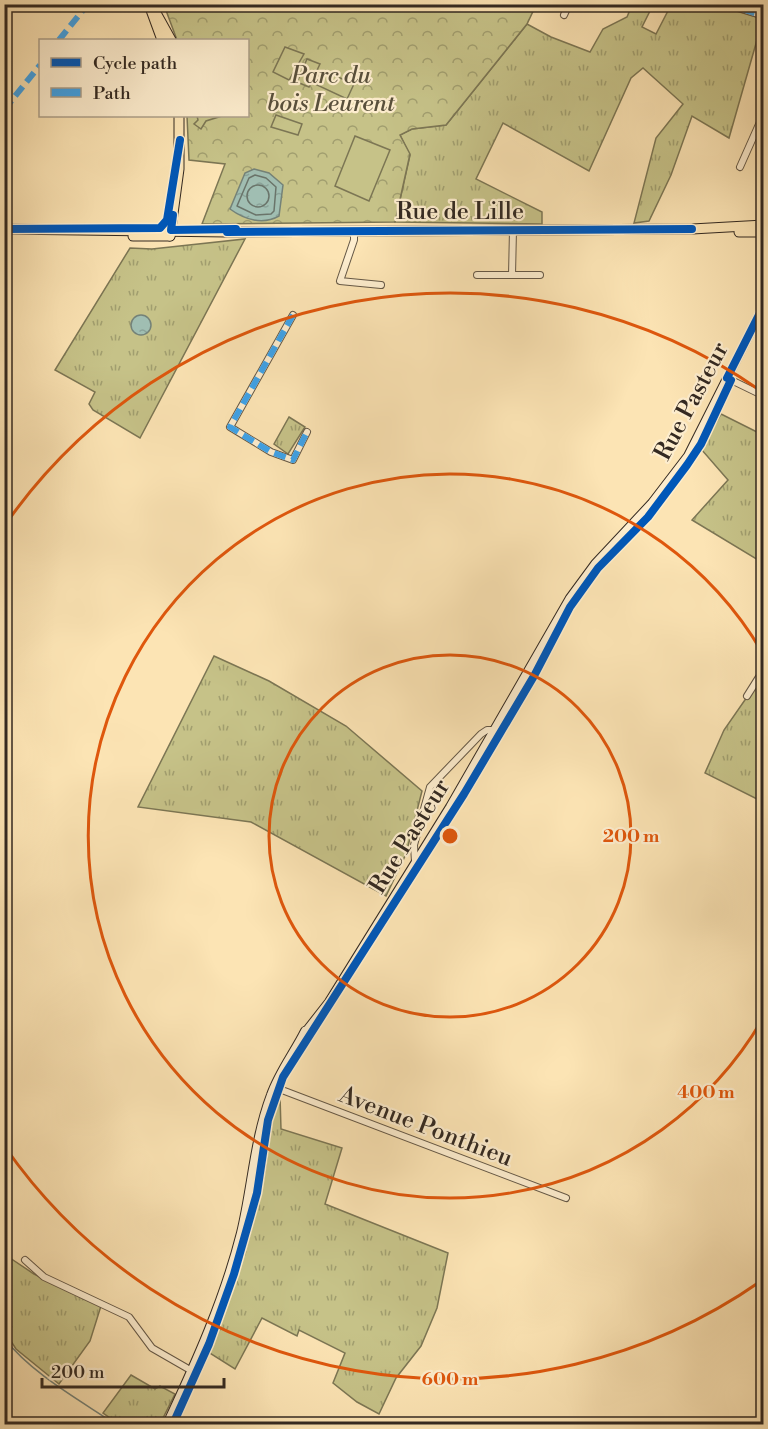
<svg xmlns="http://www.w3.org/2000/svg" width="768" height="1429" font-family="'Libre Bodoni',serif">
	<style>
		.grass { fill: url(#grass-tufts); stroke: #7c7654; stroke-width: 1.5 }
		.park { fill: url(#park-crowns); stroke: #7c7654; stroke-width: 1.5 }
		.pitch { fill: #c6c288; stroke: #7c7654; stroke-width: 1.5 }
		.water { fill: url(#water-ripples); stroke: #748278; stroke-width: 1.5 }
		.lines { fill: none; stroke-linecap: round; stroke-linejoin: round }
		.shore { stroke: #6a746a; stroke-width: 1.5 }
		.stream { stroke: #748278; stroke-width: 1.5 }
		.street-casing { stroke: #655846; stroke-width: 8 }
		.secondary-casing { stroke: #332921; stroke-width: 10 }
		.primary-casing { stroke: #332921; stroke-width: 11 }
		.street { stroke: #fdedce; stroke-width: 6 }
		.secondary { stroke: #fdedce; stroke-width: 8 }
		.primary { stroke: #fce4b4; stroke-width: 9 }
		.quiet { stroke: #3ea3ea; stroke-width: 6; stroke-dasharray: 12 6; stroke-linecap: butt }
		.cycleway-casing { stroke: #fdedce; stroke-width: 11 }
		.cycleway { stroke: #0057b8; stroke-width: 8 }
		.ring { fill: none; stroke: #df570d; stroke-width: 3 }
		.labels { text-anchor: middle; stroke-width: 4.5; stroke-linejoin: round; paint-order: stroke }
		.park-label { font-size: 24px; font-style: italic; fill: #584f3b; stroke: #fdedce }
		.street-label { font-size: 24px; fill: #332921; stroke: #fdedce }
		.centre { fill: #df570d; stroke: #fdedce; stroke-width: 3 }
		.ring-label { font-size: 18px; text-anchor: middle; font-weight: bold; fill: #df570d; stroke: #fdedce; stroke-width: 4.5; stroke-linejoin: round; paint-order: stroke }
	</style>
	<defs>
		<pattern id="grass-tufts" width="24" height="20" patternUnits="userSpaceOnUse" patternTransform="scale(1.5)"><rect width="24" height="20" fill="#c6c288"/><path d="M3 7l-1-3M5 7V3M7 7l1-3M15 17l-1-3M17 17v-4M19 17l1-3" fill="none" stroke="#a19e6f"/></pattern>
		<pattern id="park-crowns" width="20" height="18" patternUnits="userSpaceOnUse" patternTransform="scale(1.5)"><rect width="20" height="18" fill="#c6c288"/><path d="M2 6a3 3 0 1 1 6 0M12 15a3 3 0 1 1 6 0" fill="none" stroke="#a19e6f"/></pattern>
		<pattern id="water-ripples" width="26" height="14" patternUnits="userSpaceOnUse" patternTransform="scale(1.5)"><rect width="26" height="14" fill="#a0beb2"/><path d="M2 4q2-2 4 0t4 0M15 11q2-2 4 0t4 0" fill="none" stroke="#8aa399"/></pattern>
	</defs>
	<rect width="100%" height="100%" fill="#fce4b4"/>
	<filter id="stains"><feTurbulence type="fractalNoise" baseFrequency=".00333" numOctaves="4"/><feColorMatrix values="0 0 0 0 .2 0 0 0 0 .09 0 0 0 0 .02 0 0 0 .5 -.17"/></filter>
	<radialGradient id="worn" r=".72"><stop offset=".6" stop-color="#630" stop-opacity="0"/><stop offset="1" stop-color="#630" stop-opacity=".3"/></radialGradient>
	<!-- grass -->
	<g class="grass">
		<path d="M632 5H653L642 27 656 34 671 5H716L763 19 729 138 692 116 671 175 649 221 634 223 656 138 683 104 643 68 631 78 589 171 503 123 476 179 542 212V224L395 222 410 155 400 135 412 129 446 125 527 24 551 37 590 52 603 29 627 17Z"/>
		<path d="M245 239 140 438 93 410 89 404 95 392 55 370 130 248 152 249Z"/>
		<path d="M721 414 763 435V563L692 520 728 480 701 449Z"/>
		<path d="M289 417 305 427 288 454 274 444Z"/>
		<path d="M214 656 269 681 346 726 422 791 406 854 386 896 251 822 138 807Z"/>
		<path d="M763 674V802L705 773 724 730Z"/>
		<path d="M276 1094 280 1096 281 1129 342 1148 325 1204 448 1253 437 1308 421 1346 396 1378 379 1414 357 1402 333 1383 345 1353 299 1330 297 1336 262 1318 235 1369 208 1352C230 1295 253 1236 264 1176 269 1149 271 1121 276 1094Z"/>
		<path d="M4 1254 34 1274 101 1306 90 1341 59 1384 16 1349 5 1332Z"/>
		<path d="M131 1375 155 1389 160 1386 175 1394 160 1424H119L103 1413Z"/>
	</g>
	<!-- park -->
	<path class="park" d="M164 5H536L527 24 446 125 412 129 400 135 410 154 395 222 202 224 225 164 189 160 187 116H248V40H177Z"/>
	<!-- pitch -->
	<g class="pitch">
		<path d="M285 47 304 54 289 80 273 72Z"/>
		<path d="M307 59 320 64 309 87 297 82Z"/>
		<path d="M324 71 354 84 347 99 317 85Z"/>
		<path d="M276 115 302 124 298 135 271 127Z"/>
		<path d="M197 116H222L206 121 201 129 194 124 198 120Z"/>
		<path d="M355 136 390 150 369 201 335 186Z"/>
	</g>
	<!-- water -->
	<g class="water">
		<path d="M254 169 269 173 283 185 279 216C263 225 245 220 230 209L245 173Z"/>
		<circle cx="141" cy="325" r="10"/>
	</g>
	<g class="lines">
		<!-- shore -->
		<g class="shore">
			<path d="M255 175 266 178 276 187 274 211 271 214 256 215 237 206 249 178Z"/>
			<circle cx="258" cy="196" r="11"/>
		</g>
		<!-- stream -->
		<path class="stream" d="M4 1338C32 1374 78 1399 115 1424"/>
		<defs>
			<g id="street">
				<path d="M726 4 764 16"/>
				<path d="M564 15 569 4"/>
				<path d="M740 167 764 113"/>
				<path d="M354 231V240L340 281 381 285"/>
				<path d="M477 275H540"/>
				<path d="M512 275 513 230"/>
				<path d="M293 315 230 427 271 452 293 460 307 432"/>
				<path d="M727 378 764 396"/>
				<path d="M747 696 764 669"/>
				<path d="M415 862 414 845 430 787 481 734 487 730H495"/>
				<path d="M274 1087 566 1198"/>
				<path d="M25 1260 44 1277 129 1317 152 1348 192 1371"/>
			</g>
			<g id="secondary">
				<path d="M304 1034 329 1002 450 807 570 598 595 564 652 503 688 456 764 305"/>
				<path d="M167 1424C196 1362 224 1300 241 1233 252 1188 254 1140 271 1095 279 1072 294 1053 305 1031"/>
			</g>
			<g id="primary">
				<path d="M151 4 171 40"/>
				<path d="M151 10 162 40"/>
				<path d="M4 229 227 232 692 229 764 225"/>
				<path d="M739 232H764"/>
				<path d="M133 236H170"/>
				<path d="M170 236 179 169V116"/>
			</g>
		</defs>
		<!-- street casing -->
		<use href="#street" class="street-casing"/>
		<!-- secondary casing -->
		<use href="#secondary" class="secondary-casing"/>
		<!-- primary casing -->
		<use href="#primary" class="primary-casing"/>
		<!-- street -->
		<use href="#street" class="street"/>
		<!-- secondary -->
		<use href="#secondary" class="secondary"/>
		<!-- primary -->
		<use href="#primary" class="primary"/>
		<!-- quiet -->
		<g class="quiet">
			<path d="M726 4 764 16"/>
			<path d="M59 40 88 4"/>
			<path d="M4 110 40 65"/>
			<path d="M293 315 230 427 271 452 293 460 307 432"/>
		</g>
		<defs>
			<g id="cycleway">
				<path d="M173 215 171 230 236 229"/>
				<path d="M4 229 160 228 167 220 180 140"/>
				<path d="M227 232 692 229"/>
				<path d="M173 1424 209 1344 234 1274 257 1193 268 1120 283 1077 464 794 534 676 570 607 598 568 648 517 687 465 701 444 731 380 727 378 764 305"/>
			</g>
		</defs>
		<!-- cycleway casing -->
		<use href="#cycleway" class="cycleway-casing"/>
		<!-- cycleway -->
		<use href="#cycleway" class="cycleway"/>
	</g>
	<!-- distance rings -->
	<g class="ring">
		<circle cx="450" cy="836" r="181"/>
		<path d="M762 1020A362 362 0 1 1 762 652"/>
		<path d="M761 1281A543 543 0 0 1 5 1147M5 525A543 543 0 0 1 761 391"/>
	</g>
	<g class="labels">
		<!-- park labels -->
		<g class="park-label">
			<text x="331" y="83">Parc du<tspan x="331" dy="28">bois Leurent</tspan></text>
		</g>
		<!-- street labels -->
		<g class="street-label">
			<text x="460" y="219">Rue de Lille</text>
			<text transform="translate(691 401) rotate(-62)" y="8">Rue Pasteur</text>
			<text transform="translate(409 836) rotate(-58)" y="8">Rue Pasteur</text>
			<text transform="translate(426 1126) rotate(21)" y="8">Avenue Ponthieu</text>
		</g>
	</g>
	<circle cx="450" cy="836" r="9" class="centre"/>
	<g class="ring-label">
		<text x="631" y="842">200 m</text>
		<text x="706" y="1098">400 m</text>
		<text x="450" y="1385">600 m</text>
	</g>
	<!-- margin -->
	<rect width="768" height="1429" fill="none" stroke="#fce4b4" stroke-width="24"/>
	<rect x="6" y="6" width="756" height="1417" fill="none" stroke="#332921" stroke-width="3"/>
	<rect x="12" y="12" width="744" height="1405" fill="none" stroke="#332921" stroke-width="1.5"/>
	<!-- legend -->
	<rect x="39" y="39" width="210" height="78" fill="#fdedce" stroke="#ac9f89" stroke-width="1.5"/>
	<rect x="51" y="58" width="30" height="9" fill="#0057b8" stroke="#ac9f89" stroke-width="1.5"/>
	<text x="93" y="69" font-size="18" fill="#332921">Cycle path</text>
	<rect x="51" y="88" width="30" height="9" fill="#3ea3ea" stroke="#ac9f89" stroke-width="1.5"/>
	<text x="93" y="99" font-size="18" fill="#332921">Path</text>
	<!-- scale -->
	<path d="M42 1378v9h182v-9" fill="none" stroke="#332921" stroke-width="3"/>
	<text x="51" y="1378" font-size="18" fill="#332921" stroke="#fdedce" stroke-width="4.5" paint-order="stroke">200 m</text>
	<rect width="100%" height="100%" filter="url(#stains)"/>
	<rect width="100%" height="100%" fill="url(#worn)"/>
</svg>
